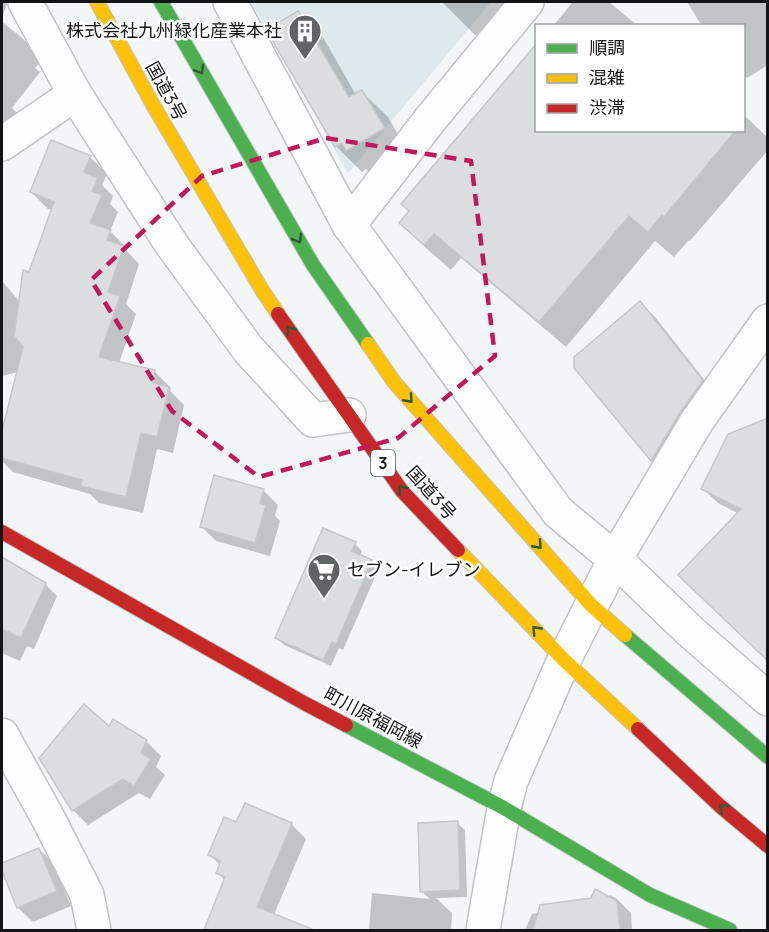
<svg xmlns="http://www.w3.org/2000/svg" width="769" height="932" font-family="Manrope,'Noto Sans JP',sans-serif">
	<style>
		.built { fill: #dee9ed }
		.shadow { fill: #0003 }
		.building { fill: #dbdedf; stroke: #c5c8c9; stroke-width: 1.5 }
		.lines { fill: none; stroke-linecap: round; stroke-linejoin: round }
		.street-casing { stroke: #c1c4c6; stroke-width: 36 }
		.fast-casing { stroke: #c1c4c6; stroke-width: 16 }
		.slow-casing { stroke: #c1c4c6; stroke-width: 16 }
		.jam-casing { stroke: #c1c4c6; stroke-width: 16 }
		.street { stroke: #fdfefe; stroke-width: 33 }
		.fast { stroke: #4caf50; stroke-width: 14 }
		.slow { stroke: #ffc107; stroke-width: 14 }
		.jam { stroke: #c62828; stroke-width: 14 }
		.oneway { stroke: #2c5a30 }
		.marked { fill: none; stroke: #c2185b; stroke-width: 4.5; stroke-dasharray: 12 8; stroke-linejoin: round }
		.labels { text-anchor: middle; stroke-width: 5; stroke-linejoin: round; paint-order: stroke }
		.shield { fill: #fff; stroke: #595b5c; stroke-width: 1.5 }
		.shield-label { font-size: 16px; font-weight: bold; fill: #121516 }
		.poi-label { font-size: 18px; fill: #121516; stroke: #fff; text-anchor: end }
		.street-label { font-size: 18px; fill: #121516; stroke: #fff }
	</style>
	<rect width="100%" height="100%" fill="#f2f6f7"/>
	<!-- built -->
	<path class="built" d="M251 2H491L348 173Z"/>
	<!-- shadow -->
	<g class="shadow">
		<path d="M2 2H8L2 17Z"/>
		<path d="M442 2H524L495 55Z"/>
		<path d="M573 2H609L638 26H553Z"/>
		<path d="M687 2H768V65L747 78 744 75V26H702Z"/>
		<path d="M298 13 324 39 356 95 362 92 388 117 410 155 373 176 366 169 362 172 336 146Z"/>
		<path d="M2 22 20 36 43 59 35 68 40 72 12 108 29 126 2 145Z"/>
		<path d="M744 115 768 138V150L690 241 689 240 674 257 655 241 566 347 461 258 451 270 427 249 401 223 536 130H744Z"/>
		<path d="M90 157 107 174 102 185 113 196 110 204 118 212 110 231 127 248 126 250 139 264 126 304 136 314 119 363 154 371 171 388 170 391 184 405 173 453 157 449 143 513 99 503 90 494 13 472 2 461V435L18 372 2 376V281L20 302 52 210 48 209 31 192Z"/>
		<path d="M640 303 655 317 717 396 666 474 652 460 575 367Z"/>
		<path d="M768 431V660L739 514 718 503 703 489Z"/>
		<path d="M263 490 278 505 275 516 280 521 270 556 216 541 201 526Z"/>
		<path d="M355 544 362 551 360 556 372 561 379 568 343 650 339 648 331 666 284 645 277 638Z"/>
		<path d="M8 562 45 584 57 596 34 649 27 646 20 661 2 653V574Z"/>
		<path d="M109 728 146 741 161 756 156 767 165 775 150 799 139 793 88 825 73 810Z"/>
		<path d="M457 823 465 830 467 897 436 898 452 913 451 930H369L372 893 430 899 421 891Z"/>
		<path d="M291 824 306 839 273 917 284 928V930H205L225 880 218 873 221 866 210 855Z"/>
		<path d="M39 849 54 864 71 906 33 922 18 908 2 865Z"/>
		<path d="M610 895 616 898 631 913 632 930H525L532 914 608 898Z"/>
	</g>
	<!-- building -->
	<g class="building">
		<path d="M298 11 349 97 362 90 385 128 346 151 342 143 335 147 266 30Z"/>
		<path d="M537 43V130H736L664 217 662 215 648 232 629 216 539 322 434 234 424 245 399 223 409 211 401 204Z"/>
		<path d="M51 140 91 156 84 172 98 178 92 191 102 195 90 223 111 230 107 240 124 246 108 292 120 296 99 357 155 370 153 383 169 387 157 437 141 433 126 497 80 486 82 480 2 458V431L23 347 14 336 23 270 29 272 54 202 30 192Z"/>
		<path d="M640 301 703 380 681 411 651 461 574 368V357Z"/>
		<path d="M768 418V661L678 575 741 509 701 489 728 434Z"/>
		<path d="M214 475 264 489 260 503 266 505 255 543 200 527Z"/>
		<path d="M323 528 356 542 352 551 372 560 336 644 332 642 323 660 275 638Z"/>
		<path d="M2 557 46 583 21 638 2 629Z"/>
		<path d="M84 704 109 726 113 719 147 740 141 753 151 759 134 786 123 779 72 811 39 758Z"/>
		<path d="M245 803 292 823 257 907 312 929V930H204L225 877 216 873 221 861 208 855 224 817 236 822Z"/>
		<path d="M458 821 460 890 420 892 418 823Z"/>
		<path d="M39 848 57 891 17 908 2 871V863Z"/>
		<path d="M595 889 617 901 620 930H533L540 905 591 898Z"/>
	</g>
	<g class="lines">
		<defs>
			<g id="street">
				<path d="M25 2 75 94 172 245 248 349 313 420 349 415"/>
				<path d="M230 2 349 225 558 512 615 559 691 632 768 699"/>
				<path d="M2 144 75 94"/>
				<path d="M349 225 429 121 527 2"/>
				<path d="M2 735 49 820 87 895 94 930"/>
				<path d="M483 930 504 808 511 781 564 660 615 559 697 421 768 321"/>
			</g>
			<g id="fast">
				<path d="M161 2 313 265 368 344"/>
				<path d="M625 635 768 757"/>
				<path d="M346 725 504 808 650 895 730 930"/>
			</g>
			<g id="slow">
				<path d="M97 2 153 105 262 290 278 314"/>
				<path d="M368 344 394 382 591 605 625 635"/>
				<path d="M458 550 564 660 638 729"/>
			</g>
			<g id="jam">
				<path d="M278 314 402 491 458 550"/>
				<path d="M2 532 304 703 346 725"/>
				<path d="M638 729 720 806 768 846"/>
			</g>
		</defs>
		<!-- street casing -->
		<use href="#street" class="street-casing"/>
		<!-- fast casing -->
		<use href="#fast" class="fast-casing"/>
		<!-- slow casing -->
		<use href="#slow" class="slow-casing"/>
		<!-- jam casing -->
		<use href="#jam" class="jam-casing"/>
		<!-- street -->
		<use href="#street" class="street"/>
		<!-- fast -->
		<use href="#fast" class="fast"/>
		<!-- slow -->
		<use href="#slow" class="slow"/>
		<!-- jam -->
		<use href="#jam" class="jam"/>
	</g>
	<!-- one-way arrows -->
	<defs><path id="oneway-chevron" d="M-2-3.5L2.5 0L-2 3.5" fill="none" stroke-width="1.6" stroke-linecap="round" stroke-linejoin="round" transform="scale(1.5)"/></defs>
	<g class="oneway">
		<use href="#oneway-chevron" transform="translate(200 70) rotate(60)"/>
		<use href="#oneway-chevron" transform="translate(298 239) rotate(60)"/>
		<use href="#oneway-chevron" transform="translate(290 330) rotate(-124)"/>
		<use href="#oneway-chevron" transform="translate(409 399) rotate(48)"/>
		<use href="#oneway-chevron" transform="translate(402 489) rotate(-129)"/>
		<use href="#oneway-chevron" transform="translate(538 545) rotate(48)"/>
		<use href="#oneway-chevron" transform="translate(536 630) rotate(-134)"/>
		<use href="#oneway-chevron" transform="translate(723 808) rotate(-139)"/>
	</g>
	<!-- marked area -->
	<path class="marked" d="M326 138 471 161 495 356 398 438 259 477 172 411 91 280 202 176Z"/>
	<!-- icons -->
	<defs>
		<symbol id="building-pin" viewBox="-11 -11 22 30"><path d="M0 17L-7.5 6A9.5 9.5 0 1 1 7.5 6Z" fill="#606465" stroke="#fff"/><path d="M-4-6H4V6H1V3H-1V6H-4ZM-2.5-4.3h1.7v1.8h-1.7ZM.8-4.3h1.7v1.8H.8ZM-2.5-1h1.7V.8h-1.7ZM.8-1h1.7V.8H.8Z" fill="#fff"/></symbol>
		<symbol id="supermarket-pin" viewBox="-11 -11 22 30"><path d="M0 17L-7.5 6A9.5 9.5 0 1 1 7.5 6Z" fill="#606465" stroke="#fff"/><path d="M-6-5.5h2.5l.6 2H6L4.5 2H-2.5L-4.4-4H-6ZM-1.5 3.2a1.3 1.3 0 1 0 .1 0ZM3 3.2a1.3 1.3 0 1 0 .1 0Z" fill="#fff"/></symbol>
	</defs>
	<g fill-rule="evenodd">
		<use href="#building-pin" x="286" y="12" width="38" height="52"/>
		<use href="#supermarket-pin" x="305" y="551" width="38" height="52"/>
	</g>
	<g class="labels">
		<!-- shield labels -->
		<rect class="shield" x="371" y="450" width="24" height="26" rx="4.5"/>
		<g class="shield-label">
			<text x="383" y="469">3</text>
		</g>
		<!-- poi labels -->
		<g class="poi-label">
			<text x="282" y="37">株式会社九州緑化産業本社</text>
			<text x="347" y="576" text-anchor="start">セブン-イレブン</text>
		</g>
		<!-- street labels -->
		<g class="street-label">
			<text transform="translate(166 91) rotate(61)" y="6">国道3号</text>
			<text transform="translate(431 493) rotate(48)" y="6">国道3号</text>
			<text transform="translate(373 718) rotate(28)" y="6">町川原福岡線</text>
		</g>
	</g>
	<!-- border -->
	<rect width="769" height="932" fill="none" stroke="#121516" stroke-width="6"/>
	<!-- legend -->
	<rect x="535" y="24" width="210" height="108" fill="#ffffff" stroke="#a0a1a2" stroke-width="1.5"/>
	<rect x="547" y="44" width="30" height="9" fill="#4caf50" stroke="#a0a1a2" stroke-width="1.5"/>
	<text x="589" y="54" font-size="18" fill="#121516">順調</text>
	<rect x="547" y="74" width="30" height="9" fill="#ffc107" stroke="#a0a1a2" stroke-width="1.5"/>
	<text x="589" y="84" font-size="18" fill="#121516">混雑</text>
	<rect x="547" y="104" width="30" height="9" fill="#c62828" stroke="#a0a1a2" stroke-width="1.5"/>
	<text x="589" y="114" font-size="18" fill="#121516">渋滞</text>
</svg>
